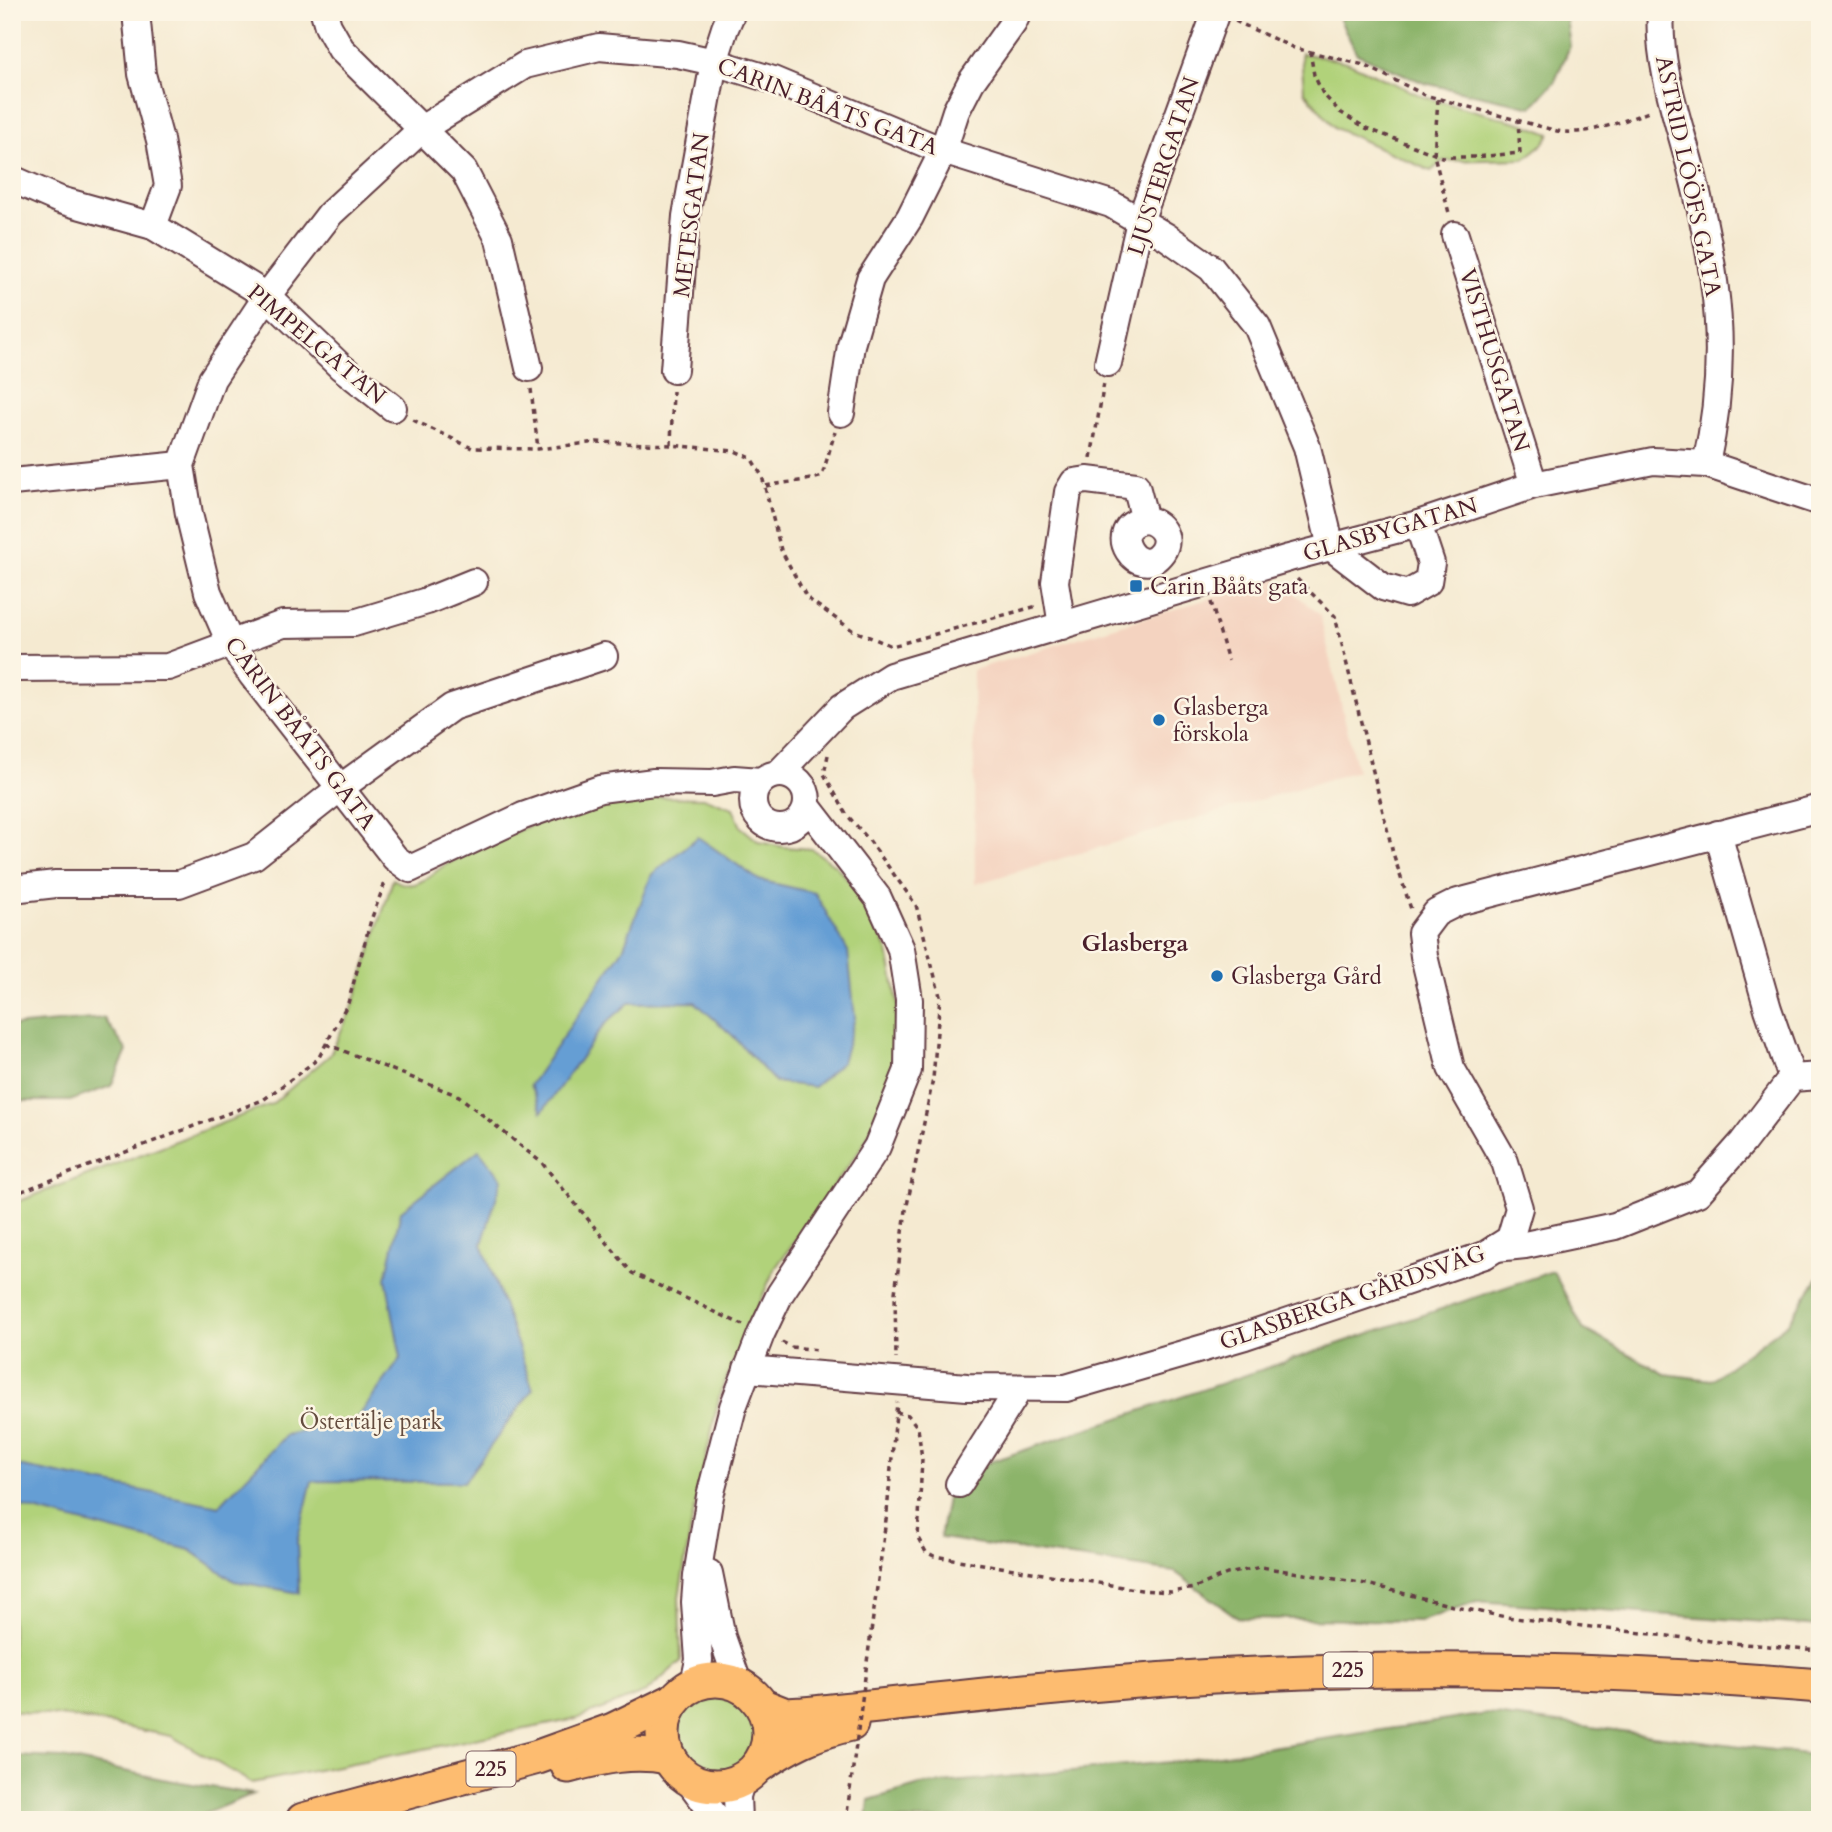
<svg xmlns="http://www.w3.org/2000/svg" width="1832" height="1832" font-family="Cardo,serif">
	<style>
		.built { fill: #f4d3c0 }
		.green { fill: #b1d27a; stroke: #7e7852; stroke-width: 2 }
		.forest { fill: #8cb46a; stroke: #6b6a4a; stroke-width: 2 }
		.water { fill: #659ed4; stroke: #585e80; stroke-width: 2 }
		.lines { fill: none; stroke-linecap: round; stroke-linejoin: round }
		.minor-casing { stroke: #643d44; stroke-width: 30 }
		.major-casing { stroke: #643d44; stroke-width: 37 }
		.path { stroke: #643d44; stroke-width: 3.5; stroke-dasharray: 5 5; stroke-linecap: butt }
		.minor { stroke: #fff; stroke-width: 26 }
		.major { stroke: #fdbc6f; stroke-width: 33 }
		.path-bridge { stroke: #643d44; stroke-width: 3.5; stroke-dasharray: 5 5; stroke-linecap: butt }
		.poi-dot { fill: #1f6fb2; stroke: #fcf5e5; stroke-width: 2.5 }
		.labels { text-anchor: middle; stroke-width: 5; stroke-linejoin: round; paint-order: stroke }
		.shield { fill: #fcf5e5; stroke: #7f5f63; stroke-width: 2 }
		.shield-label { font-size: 21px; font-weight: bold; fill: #4a1f2b }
		.street-label { font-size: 23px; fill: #4a1f2b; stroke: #fcf5e5 }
		.poi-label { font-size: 23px; fill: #4a1f2b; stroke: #fcf5e5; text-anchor: start }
		.park-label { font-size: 23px; fill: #644c3f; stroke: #fcf5e5 }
		.neighbourhood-label { font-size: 24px; font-weight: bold; fill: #4a1f2b; stroke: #fcf5e5 }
	</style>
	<rect width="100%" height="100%" fill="#fcf5e5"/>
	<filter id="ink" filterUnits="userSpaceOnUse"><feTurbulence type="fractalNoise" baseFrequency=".0143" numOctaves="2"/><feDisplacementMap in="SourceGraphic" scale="14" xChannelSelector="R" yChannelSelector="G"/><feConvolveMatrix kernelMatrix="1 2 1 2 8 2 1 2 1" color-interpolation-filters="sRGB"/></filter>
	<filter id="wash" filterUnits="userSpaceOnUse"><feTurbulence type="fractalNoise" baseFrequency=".00686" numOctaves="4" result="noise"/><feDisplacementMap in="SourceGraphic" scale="28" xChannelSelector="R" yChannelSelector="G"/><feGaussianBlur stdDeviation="1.57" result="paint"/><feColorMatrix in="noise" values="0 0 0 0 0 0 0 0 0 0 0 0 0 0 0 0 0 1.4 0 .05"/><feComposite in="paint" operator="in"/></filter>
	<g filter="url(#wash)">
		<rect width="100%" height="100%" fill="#f5ead1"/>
		<!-- built -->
		<path class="built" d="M1277 578 1320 615 1357 771 975 884 973 670Z"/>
		<!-- green -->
		<g class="green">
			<path d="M1301 53 1347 62 1424 97 1524 124 1550 134 1543 144 1524 159 1443 161 1431 171 1335 128 1304 91Z"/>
			<path d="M658 797 705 798 733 808 741 827 759 842 784 847 812 849 836 866 867 902 888 952 898 1004 895 1059 883 1105 865 1142 774 1270 720 1393 692 1521 679 1597 681 1661 646 1692 576 1719 252 1783 171 1736 78 1718 12 1711V1204L272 1104 330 1055 354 1003 393 879C415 893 427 877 445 865 452 861 461 857 469 853 509 832 561 812 605 803 622 800 641 799 658 797Z"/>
			<circle cx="715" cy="1733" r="40"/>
		</g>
		<!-- forest -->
		<g class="forest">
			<path d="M1343 12H1555L1566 18 1570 46 1555 81 1532 107 1424 83 1357 54 1340 20Z"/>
			<path d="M104 1018 127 1051 111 1086 70 1101H12V1026Z"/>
			<path d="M1553 1271 1583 1329 1665 1374 1711 1380 1788 1323 1820 1274V1626L1477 1601 1421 1621 1238 1618 1175 1572 940 1538 951 1475Z"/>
			<path d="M1487 1714 1820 1756V1820H867L869 1800 920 1785 1180 1761Z"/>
			<path d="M12 1756 63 1758 162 1779 253 1794 189 1820H12Z"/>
		</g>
		<!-- water -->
		<g class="water">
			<path d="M698 837 759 880 815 893 848 951 855 1018 842 1062 814 1087 775 1082 733 1036 695 1002 629 1003 604 1025 542 1112 530 1085 623 949 652 874Z"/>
			<path d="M479 1150 502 1179 482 1244 533 1389 464 1482 312 1481 297 1542 299 1593 234 1581 190 1550 18 1506V1466L219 1506 286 1435 356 1420 401 1358 386 1278 401 1211Z"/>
		</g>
	</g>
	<g filter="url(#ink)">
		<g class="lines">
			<defs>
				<g id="minor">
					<path d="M136 12 142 74 160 140 168 186 153 226"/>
					<path d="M324 12 328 26 341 49 464 171 499 239 529 368"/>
					<path d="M1661 12C1657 63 1678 119 1691 169 1718 273 1730 358 1706 464"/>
					<path d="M12 179 60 200 153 226 267 296 341 367 393 408"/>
					<path d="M1455 235 1534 485"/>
					<path d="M1108 363 1140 221 1216 12"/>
					<path d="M674 370 686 216 714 62 725 28 732 12"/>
					<path d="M841 413 851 345 870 279 910 217 943 151 956 111 971 82 1013 23 1018 12"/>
					<path d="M12 482 181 465"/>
					<path d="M1062 626 1055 582 1068 492 1074 482 1087 480 1136 486 1145 520C1101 527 1139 584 1162 552 1172 537 1160 522 1145 520"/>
					<path d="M12 668 168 667 283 624 354 623 427 601 474 582"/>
					<circle cx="780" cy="801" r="27"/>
					<path d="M778 774 842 707 891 676 1289 558 1418 524 1534 485 1653 461 1706 464 1820 502"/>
					<path d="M761 781 734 779 712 783 654 782 600 789 523 816 410 869 395 858 252 675 231 645 208 592 189 514 181 465 212 379 267 296 330 214 423 128 525 65 599 47 678 54 714 62 773 80 943 151 1111 204 1167 237 1211 268 1257 326 1307 447 1331 547 1383 587 1407 594 1428 582 1431 563 1418 524"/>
					<path d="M1718 834 1768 1009 1792 1078"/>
					<path d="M12 889 56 884H179L254 856 340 788 452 707 604 656"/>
					<path d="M1496 1248 1525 1245 1615 1226 1698 1193 1743 1142 1792 1078 1820 1076"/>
					<path d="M747 1369 967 1387 1066 1388 1245 1336 1485 1255 1510 1239 1519 1208 1505 1162 1451 1068 1424 956 1421 933 1436 913 1458 902 1820 808"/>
					<path d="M959 1484 1019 1389"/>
					<path d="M709 1573 722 1637 739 1685"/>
					<path d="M694 1684 699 1660 695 1602 697 1576 710 1496 733 1407 761 1334 780 1294 877 1147 908 1070 909 1000 901 949 878 898 807 806"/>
					<path d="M685 1776 718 1820"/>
					<path d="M738 1820 737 1796 742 1780"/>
				</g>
				<g id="major">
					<circle cx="716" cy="1733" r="53"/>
					<path d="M763 1706 786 1715 803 1714C947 1699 1090 1682 1234 1675 1429 1665 1626 1670 1820 1686"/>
					<path d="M568 1766C602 1757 633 1750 668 1757"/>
					<path d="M758 1766C789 1745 814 1732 851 1724"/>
					<path d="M303 1820 538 1757 613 1730 673 1701"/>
				</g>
			</defs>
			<!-- minor casing -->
			<use href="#minor" class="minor-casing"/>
			<!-- major casing -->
			<use href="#major" class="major-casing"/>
			<!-- path -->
			<g class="path">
				<path d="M1235 21 1294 48 1364 65 1425 95 1557 131C1587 137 1624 120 1652 111"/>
				<path d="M1310 51 1314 75 1323 94 1340 112 1366 128 1442 157H1475L1520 153 1518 120"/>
				<path d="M1438 99 1434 155 1449 213"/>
				<path d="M531 389 538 449"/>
				<path d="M413 420 472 448 538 449 597 442 671 445 735 451 751 458 762 476 781 550 807 598 852 630 892 646 1037 606"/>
				<path d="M671 445 673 391"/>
				<path d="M1091 458 1104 383"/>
				<path d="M766 486C779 483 814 480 822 476L835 432"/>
				<path d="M1297 579 1335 616 1393 853 1411 909"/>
				<path d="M1211 602 1228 661"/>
				<path d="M828 755 824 774 847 815 869 840 916 905 940 996 933 1079 906 1210 895 1293 896 1359"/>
				<path d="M326 1044 459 1096 542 1163 632 1273 743 1325"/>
				<path d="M12 1195 263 1100 318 1059 348 1003 371 920 386 880"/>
				<path d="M782 1342 792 1347 818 1350"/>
				<path d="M896 1412 908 1415 918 1428 922 1459 918 1538 926 1552 934 1556 1141 1590 1171 1592 1194 1588 1227 1574 1261 1567 1367 1584 1461 1608 1506 1617 1719 1642 1820 1650"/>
				<path d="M887 1512 897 1402"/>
			</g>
			<!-- minor -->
			<use href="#minor" class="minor"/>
			<!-- major -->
			<use href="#major" class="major"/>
			<!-- path-bridge -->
			<path class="path-bridge" d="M846 1820 887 1512"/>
		</g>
	</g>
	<!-- markers -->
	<g class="poi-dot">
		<rect x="1129" y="579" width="14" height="14" rx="3.5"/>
		<circle cx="1159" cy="720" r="7"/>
		<circle cx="1217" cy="976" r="7"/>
	</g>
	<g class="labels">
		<!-- shield labels -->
		<g class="shield">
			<rect x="1323.5" y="1652.5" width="49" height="35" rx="5"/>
			<rect x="466.5" y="1751.5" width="49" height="35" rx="5"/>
		</g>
		<g class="shield-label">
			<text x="1348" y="1677">225</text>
			<text x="491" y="1776">225</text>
		</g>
		<!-- street labels -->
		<g class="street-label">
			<text transform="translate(828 106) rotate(21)" y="8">CARIN BÅÅTS GATA</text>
			<text transform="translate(1163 166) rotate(-72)" y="8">LJUSTERGATAN</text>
			<text transform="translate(1689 176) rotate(78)" y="8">ASTRID LÖÖFS GATA</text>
			<text transform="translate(691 215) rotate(-83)" y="8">METESGATAN</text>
			<text transform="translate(317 344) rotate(40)" y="8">PIMPELGATAN</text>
			<text transform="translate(1495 360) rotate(73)" y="8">VISTHUSGATAN</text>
			<text transform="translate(1390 529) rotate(-16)" y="8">GLASBYGATAN</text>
			<text transform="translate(301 733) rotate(53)" y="8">CARIN BÅÅTS GATA</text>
			<text transform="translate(1352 1297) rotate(-19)" y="8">GLASBERGA GÅRDSVÄG</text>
		</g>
		<!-- poi labels -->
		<g class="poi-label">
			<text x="1150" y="594">Carin Bååts gata</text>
			<text x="1173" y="715">Glasberga<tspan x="1173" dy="26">förskola</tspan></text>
			<text x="1231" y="984">Glasberga Gård</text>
		</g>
		<!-- park labels -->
		<g class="park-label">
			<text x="371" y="1429">Östertälje park</text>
		</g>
		<!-- neighbourhood labels -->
		<g class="neighbourhood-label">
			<text x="1135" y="951">Glasberga</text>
		</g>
	</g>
	<!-- margin -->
	<rect width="1832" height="1832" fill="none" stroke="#fcf5e5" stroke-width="42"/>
</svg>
